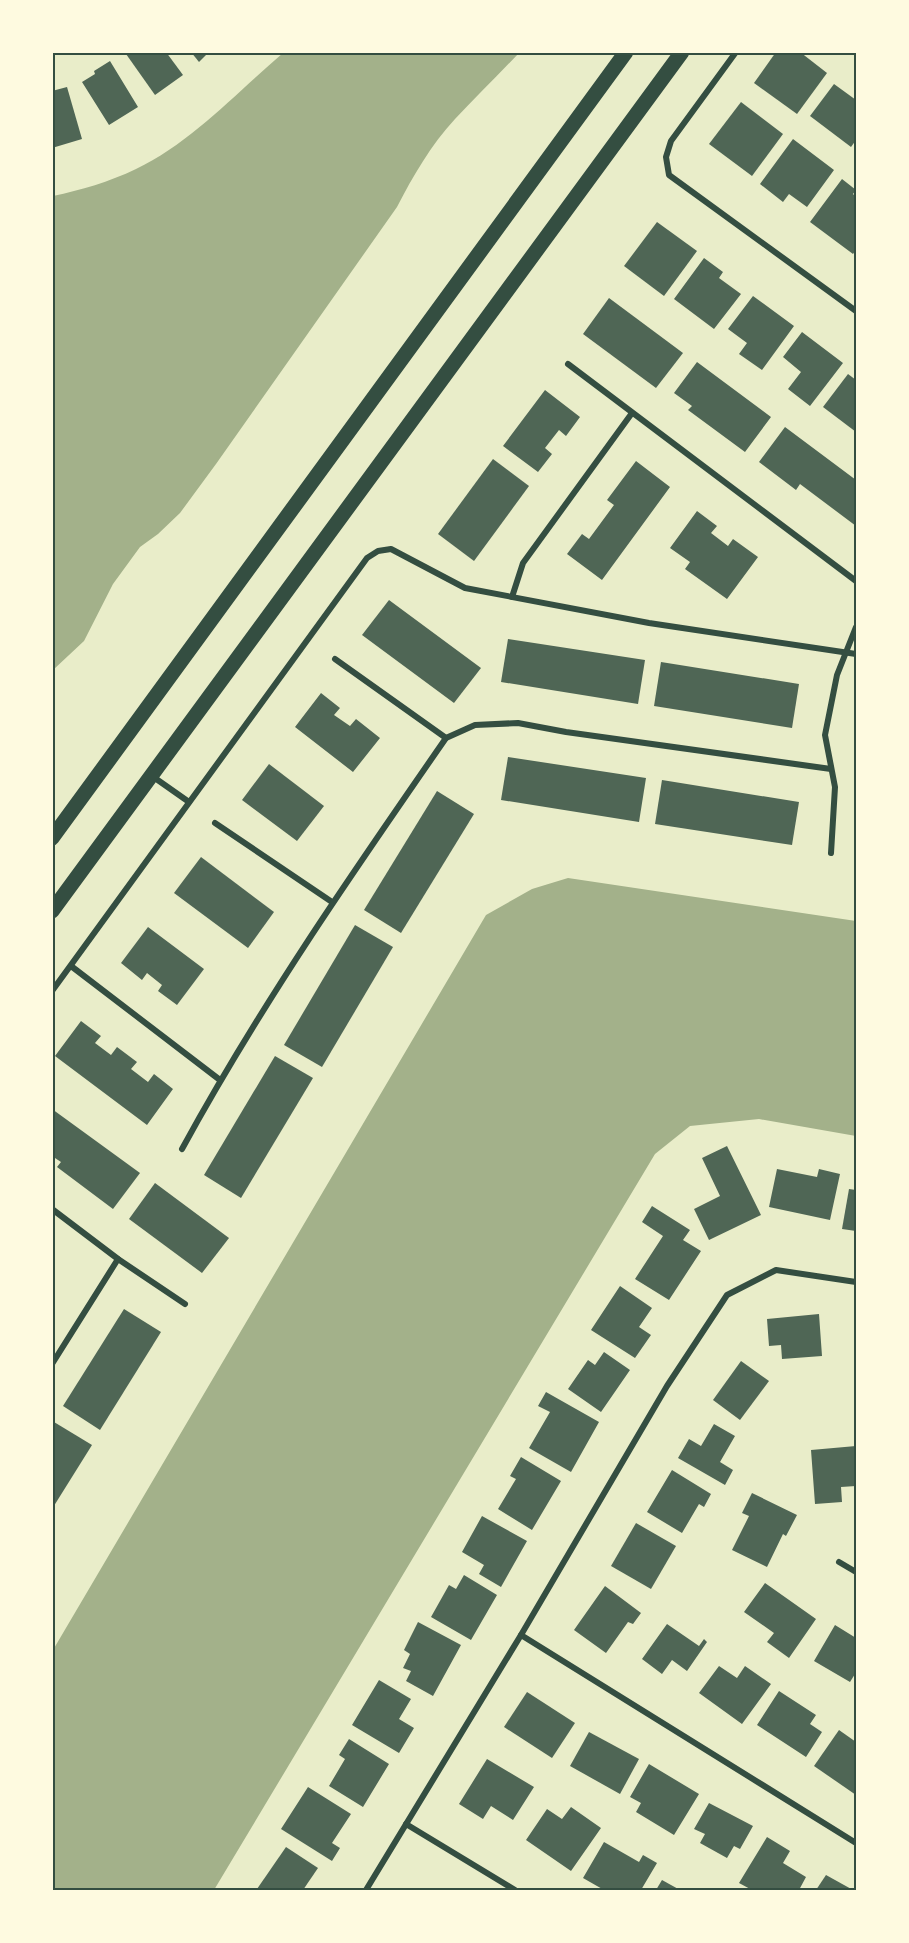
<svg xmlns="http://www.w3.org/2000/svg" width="909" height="1943" font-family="'Noto Sans',sans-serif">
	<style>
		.water { fill: #a3b18a }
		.building { fill: #4f6655 }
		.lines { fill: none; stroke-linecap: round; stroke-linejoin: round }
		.minor { stroke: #344e41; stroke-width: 6 }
		.primary { stroke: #344e41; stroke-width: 15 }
		.neatline { fill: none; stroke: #344e41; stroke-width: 2 }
	</style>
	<rect width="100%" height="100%" fill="#e9edc9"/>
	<!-- water -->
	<g class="water">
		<path d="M283 53H519C498 75 476 97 455 119 431 145 413 176 397 207L216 464 180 513 158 534 140 547 113 584 84 641 53 670V196C81 190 109 182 136 169 192 142 237 92 283 53Z"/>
		<path d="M568 878 856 921V1136L759 1119 690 1126 655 1154 214 1890H53V1650L486 915 532 889Z"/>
	</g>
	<!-- building -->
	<g class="building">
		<path d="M127 52H166L183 75 155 95 126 54Z"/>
		<path d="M191 52H209L199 62Z"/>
		<path d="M776 52H800L827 73 797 114 754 83Z"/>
		<path d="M110 61 138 107 109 125 82 82 95 74 94 71Z"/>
		<path d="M834 84 856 100V140L851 147 810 116Z"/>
		<path d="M67 87 82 139 52 148V91Z"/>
		<path d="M741 102 783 134 752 176 709 144Z"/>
		<path d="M793 139 834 170 807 207 789 194 783 202 760 184Z"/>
		<path d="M842 179 856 190 853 194 856 197V250L853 254 810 222Z"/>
		<path d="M657 222 697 251 664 296 624 266Z"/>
		<path d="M704 258 723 272 719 278 741 294 714 329 674 299Z"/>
		<path d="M753 296 794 326 762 370 739 354 747 343 728 329Z"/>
		<path d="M609 298 683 353 656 388 583 334Z"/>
		<path d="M802 332 843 363 810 406 788 389 801 372 783 357Z"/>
		<path d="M697 362 771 417 745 452 688 410 692 406 674 393Z"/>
		<path d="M848 374 856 380V432L823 407Z"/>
		<path d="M545 390 580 417 566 436 559 430 545 448 552 454 538 472 503 446Z"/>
		<path d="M785 427 856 480V526L800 484 796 490 759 462Z"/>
		<path d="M493 459 529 486 474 561 438 534Z"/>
		<path d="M636 461 670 487 602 580 567 554 582 534 589 539 614 505 607 500Z"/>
		<path d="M697 511 717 526 711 533 728 546 733 539 758 557 727 599 685 569 690 562 670 548Z"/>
		<path d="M389 600 481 668 454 703 362 635Z"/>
		<path d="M508 639 645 660 638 704 501 682Z"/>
		<path d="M661 662 799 684 792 728 654 706Z"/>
		<path d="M321 693 340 708 334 715 350 726 356 719 380 738 353 772 295 727Z"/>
		<path d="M508 757 646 778 639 822 501 800Z"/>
		<path d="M269 764 324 806 297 841 242 800Z"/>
		<path d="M662 780 799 802 792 845 655 824Z"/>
		<path d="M437 791 474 814 401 933 364 910Z"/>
		<path d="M201 857 274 912 248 948 174 893Z"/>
		<path d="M355 925 393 947 322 1067 284 1045Z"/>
		<path d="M148 927 204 969 177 1005 158 991 162 985 147 973 142 980 121 963Z"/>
		<path d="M81 1021 101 1036 95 1043 111 1055 117 1047 137 1062 131 1069 148 1082 154 1074 173 1089 147 1125 55 1056Z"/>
		<path d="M275 1056 313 1078 241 1198 204 1175Z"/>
		<path d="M52 1109 140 1173 113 1209 57 1167 61 1162 52 1156Z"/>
		<path d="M727 1146 761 1215 709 1240 694 1209 720 1196 702 1158Z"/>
		<path d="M777 1169 817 1177 819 1169 840 1174 830 1220 769 1207Z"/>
		<path d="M155 1183 229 1238 202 1273 129 1219Z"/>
		<path d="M849 1189 856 1190V1231L842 1229Z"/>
		<path d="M652 1206 690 1230 683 1240 701 1251 669 1300 635 1279 663 1236 642 1222Z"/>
		<path d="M620 1286 652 1308 639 1327 651 1335 635 1358 591 1330Z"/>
		<path d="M124 1309 161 1332 100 1430 63 1406Z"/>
		<path d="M819 1314 822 1356 782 1359 781 1345 769 1346 767 1319Z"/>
		<path d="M604 1352 630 1370 601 1412 568 1389 588 1360 595 1365Z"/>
		<path d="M741 1361 769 1381 740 1420 713 1400Z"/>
		<path d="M546 1392 599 1422 571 1472 529 1448 550 1412 538 1406Z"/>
		<path d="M54 1422 92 1445 52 1509V1424Z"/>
		<path d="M714 1424 735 1436 720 1462 733 1470 725 1485 678 1458 689 1439 701 1446Z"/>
		<path d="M856 1446V1486L841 1487 842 1502 815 1504 811 1450Z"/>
		<path d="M521 1457 561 1481 532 1530 498 1509 516 1479 510 1476Z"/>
		<path d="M672 1470 711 1494 704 1507 699 1504 682 1533 647 1512Z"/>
		<path d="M752 1493 797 1515 786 1536 783 1534 767 1567 732 1550 749 1516 742 1513Z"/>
		<path d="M482 1516 527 1541 501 1587 479 1574 484 1565 462 1552Z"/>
		<path d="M636 1523 676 1546 651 1589 611 1566Z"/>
		<path d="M464 1575 497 1595 471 1640 431 1617 449 1585 456 1589Z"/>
		<path d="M765 1583 816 1619 789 1658 767 1642 774 1633 744 1612Z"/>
		<path d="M605 1586 641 1613 633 1624 628 1622 606 1653 574 1630Z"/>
		<path d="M418 1622 461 1645 433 1696 406 1681 411 1671 403 1668 410 1654 404 1650Z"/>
		<path d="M667 1624 699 1646 704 1639 707 1642 687 1671 672 1660 662 1674 642 1659Z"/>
		<path d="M835 1625 856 1638V1675L855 1674 850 1682 814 1661Z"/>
		<path d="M719 1666 737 1678 745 1666 771 1684 742 1724 699 1693Z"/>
		<path d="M379 1680 411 1699 399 1719 414 1728 399 1753 352 1725Z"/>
		<path d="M779 1691 816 1715 810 1724 822 1732 806 1757 757 1725Z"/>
		<path d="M527 1692 575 1723 552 1758 504 1727Z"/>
		<path d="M839 1730 856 1742V1795L814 1766Z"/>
		<path d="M589 1732 639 1759 620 1794 570 1766Z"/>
		<path d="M349 1739 389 1764 363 1807 329 1786 345 1759 339 1755Z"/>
		<path d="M487 1759 534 1787 513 1820 491 1806 483 1819 459 1804Z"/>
		<path d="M649 1764 699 1794 674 1835 636 1812 641 1803 630 1797Z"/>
		<path d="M308 1787 351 1814 332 1843 340 1848 332 1861 281 1829Z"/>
		<path d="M709 1803 753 1826 740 1849 734 1846 727 1858 700 1843 705 1834 694 1829Z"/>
		<path d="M571 1807 601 1828 571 1871 526 1840 547 1809 562 1819Z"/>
		<path d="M767 1837 790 1851 783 1863 806 1877 799 1890H752L739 1883Z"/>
		<path d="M604 1842 639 1862 643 1855 657 1863 641 1890H604L583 1878Z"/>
		<path d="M286 1847 318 1868 303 1890H259L257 1889Z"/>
		<path d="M826 1875 853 1890H816Z"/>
		<path d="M662 1880 680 1890H656Z"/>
	</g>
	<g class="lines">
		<!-- minor -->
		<g class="minor">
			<path d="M736 52 671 141 666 157 669 175 856 311"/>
			<path d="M568 364 856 581"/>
			<path d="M512 597 523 563 632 413"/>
			<path d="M335 659 446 738"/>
			<path d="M152 776 189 802"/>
			<path d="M215 823 332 902"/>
			<path d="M831 853 835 787 825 735 837 675 856 627"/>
			<path d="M71 966 220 1080"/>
			<path d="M52 991 367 558 378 551 391 549 465 588 649 623 856 654"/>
			<path d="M182 1149C260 1006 353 872 446 738L475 725 518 723 566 732 831 769"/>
			<path d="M52 1209 118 1259 185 1304"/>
			<path d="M52 1364 118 1259"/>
			<path d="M839 1562 856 1572"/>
			<path d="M521 1635 856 1843"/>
			<path d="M406 1824 515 1890"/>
			<path d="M366 1890 521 1635 667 1386 727 1295 776 1270 856 1282"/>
		</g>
		<!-- primary -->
		<g class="primary">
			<path d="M52 838 626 52"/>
			<path d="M52 911 682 52"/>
		</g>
	</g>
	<!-- border -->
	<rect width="909" height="1943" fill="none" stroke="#fefae0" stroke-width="108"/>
	<rect x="54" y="54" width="801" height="1835" class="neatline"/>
</svg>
